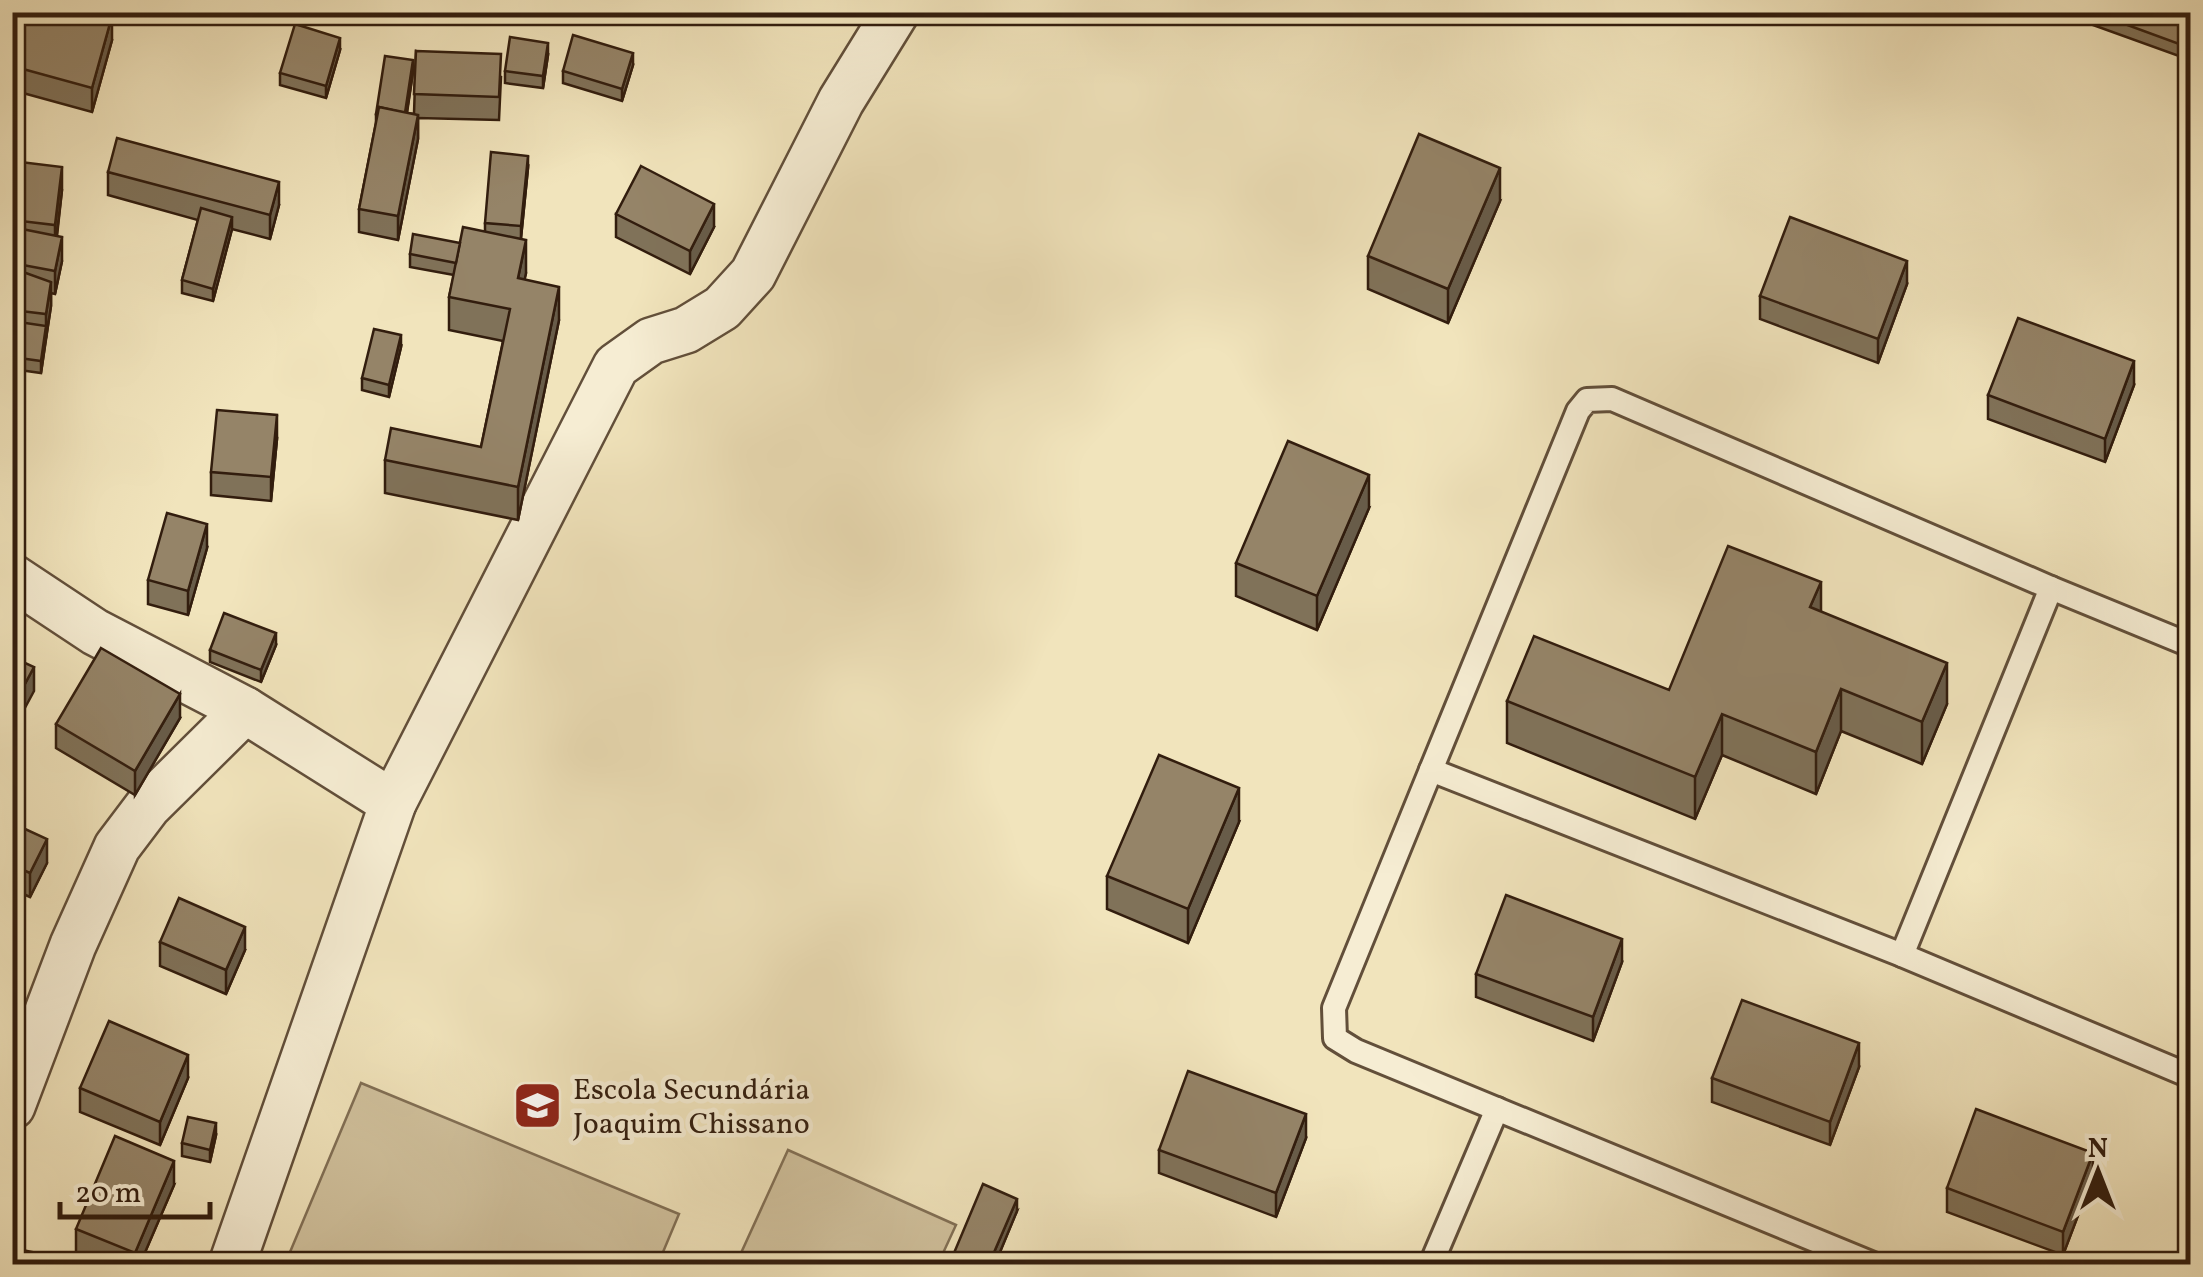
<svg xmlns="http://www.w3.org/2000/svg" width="2203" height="1277" font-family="Vollkorn,serif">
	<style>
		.pitch { fill: #d1c29e; stroke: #827056; stroke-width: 2.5 }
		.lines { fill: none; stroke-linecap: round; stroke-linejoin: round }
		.lane-casing { stroke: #624f3a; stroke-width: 28 }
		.street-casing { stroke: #624f3a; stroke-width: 50 }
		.lane { stroke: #f6edd3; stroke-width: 22 }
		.street { stroke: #f6edd3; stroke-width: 45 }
		.wall { fill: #807259; stroke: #321d0e; stroke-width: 2.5 }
		.shaded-wall { fill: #685c49; stroke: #321d0e; stroke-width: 2.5 }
		.building { fill: #958468; stroke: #321d0e; stroke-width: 2.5 }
		.labels { text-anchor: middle; stroke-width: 9; stroke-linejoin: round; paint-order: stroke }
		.poi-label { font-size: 30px; fill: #321d0e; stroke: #f6edd3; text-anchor: start }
	</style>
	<rect width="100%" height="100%" fill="#f1e4bc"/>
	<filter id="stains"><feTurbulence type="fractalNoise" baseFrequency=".002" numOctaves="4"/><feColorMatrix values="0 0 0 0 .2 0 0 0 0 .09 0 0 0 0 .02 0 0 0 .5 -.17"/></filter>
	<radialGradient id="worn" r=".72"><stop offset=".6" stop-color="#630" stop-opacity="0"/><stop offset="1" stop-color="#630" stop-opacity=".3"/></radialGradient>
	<!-- pitch -->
	<g class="pitch">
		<path d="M361 1083 679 1214 658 1264H285Z"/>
		<path d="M788 1150 956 1225 938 1264H736Z"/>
	</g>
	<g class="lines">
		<defs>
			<g id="lane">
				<path d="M1431 770 1578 411 1587 400 1612 399 2051 588 2190 645"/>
				<path d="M1902 955 2051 588"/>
				<path d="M1431 1264 1497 1109"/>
				<path d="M1873 1264 1356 1051 1335 1038 1334 1008 1431 770 1902 955 2190 1076"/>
			</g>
			<g id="street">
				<path d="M12 577 95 632 245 710 393 803"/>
				<path d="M12 1106 73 945 117 847 148 806 245 710"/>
				<path d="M232 1264 393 803 616 366 651 341 686 330 722 308 753 274 841 101 896 12"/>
			</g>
		</defs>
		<!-- lane casing -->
		<use href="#lane" class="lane-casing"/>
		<!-- street casing -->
		<use href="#street" class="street-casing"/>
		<!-- lane -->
		<use href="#lane" class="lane"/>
		<!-- street -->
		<use href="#street" class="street"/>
	</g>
	<!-- wall -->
	<g class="wall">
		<path d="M12 12 112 40 92 112 12 90Z"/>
		<path d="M215 12H246L242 23Z"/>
		<path d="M2057 12H2190V60Z"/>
		<path d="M340 50 326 98 280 85V73Z"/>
		<path d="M416 51 501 77 499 120 418 118V139L398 240 359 232V209L376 123V114L413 72 407 113 414 114Z"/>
		<path d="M548 55 543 88 505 83V71Z"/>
		<path d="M633 65 622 101 563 83V71Z"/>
		<path d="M12 161 62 190 57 236 62 261 55 294 51 293V306L41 373 12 369Z"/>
		<path d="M528 168 521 238 526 273 524 280 559 320 518 520 385 493V460L481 447 503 341 449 330V297L454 275 410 267V254L460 243 485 232V223Z"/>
		<path d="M108 172 279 205 270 239 232 229 213 301 182 293V280L198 220 108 195Z"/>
		<path d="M1500 201 1448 323 1368 289V256Z"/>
		<path d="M616 214 714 227 690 274 616 237Z"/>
		<path d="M1907 284 1878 363 1760 319V296Z"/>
		<path d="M401 347 389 397 362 390V378Z"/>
		<path d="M2134 385 2105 462 1988 419V395Z"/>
		<path d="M277 439 271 501 211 495V472Z"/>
		<path d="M1369 508 1317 630 1236 596V563Z"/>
		<path d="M207 548 188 615 148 604V580Z"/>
		<path d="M1821 612 1947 704 1922 764 1841 731 1816 794 1722 755 1695 819 1507 743V701L1669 690Z"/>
		<path d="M276 645 261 682 210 662V650Z"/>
		<path d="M180 718 135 795 56 748V724Z"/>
		<path d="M1239 822 1188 943 1107 909V876Z"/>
		<path d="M12 823 47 863 30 897 12 889Z"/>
		<path d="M160 942 245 950 226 994 160 966Z"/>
		<path d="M1622 962 1593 1041 1476 997V974Z"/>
		<path d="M1859 1067 1830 1145 1712 1102V1078Z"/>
		<path d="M188 1078 160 1145 80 1112V1088Z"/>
		<path d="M216 1135 210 1162 182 1156V1143Z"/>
		<path d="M1306 1138 1276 1217 1159 1173V1150Z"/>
		<path d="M2093 1176 2063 1255 1947 1212V1188Z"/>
		<path d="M174 1185 140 1264H105L76 1253V1229Z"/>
		<path d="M1017 1211 995 1264H954V1253Z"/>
	</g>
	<!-- shaded-wall -->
	<g class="shaded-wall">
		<path d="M112 16V40L92 112V88Z"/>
		<path d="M340 38V50L326 98V86Z"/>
		<path d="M548 43V55L543 88V76Z"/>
		<path d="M633 53V65L622 101V89Z"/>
		<path d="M413 60V72L404 130V118Z"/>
		<path d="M418 115V139L398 240V216Z"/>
		<path d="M528 156V168L521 238V226Z"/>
		<path d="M62 167V190L55 249V225Z"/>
		<path d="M1500 168V201L1448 323V289Z"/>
		<path d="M279 182V205L270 239V215Z"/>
		<path d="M714 204V227L690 274V251Z"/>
		<path d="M232 217V229L213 301V289Z"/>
		<path d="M62 237V261L55 294V271Z"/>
		<path d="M526 240V273L518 312V278Z"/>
		<path d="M1907 261V284L1878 363V339Z"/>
		<path d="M51 282V306L46 338V314Z"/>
		<path d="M559 287V320L518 520V487Z"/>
		<path d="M46 326V338L41 373V361Z"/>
		<path d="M401 335V347L389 397V385Z"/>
		<path d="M2134 361V385L2105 462V439Z"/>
		<path d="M277 415V439L271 501V477Z"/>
		<path d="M1369 475V508L1317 630V596Z"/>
		<path d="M207 524V548L188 615V591Z"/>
		<path d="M1821 582V624L1810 607Z"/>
		<path d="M276 633V645L261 682V670Z"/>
		<path d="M1947 663V704L1922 764V722Z"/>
		<path d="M34 667V691L12 732V708Z"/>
		<path d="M1841 689V731L1816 794V752Z"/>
		<path d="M180 694V718L135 795V771Z"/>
		<path d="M1722 714V755L1695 819V777Z"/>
		<path d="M1239 788V822L1188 943V909Z"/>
		<path d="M47 839V863L30 897V873Z"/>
		<path d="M245 927V950L226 994V970Z"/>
		<path d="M1622 939V962L1593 1041V1017Z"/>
		<path d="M1859 1043V1067L1830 1145V1122Z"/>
		<path d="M188 1055V1078L160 1145V1122Z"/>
		<path d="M1306 1114V1138L1276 1217V1193Z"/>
		<path d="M216 1123V1135L210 1162V1150Z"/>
		<path d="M2093 1153V1176L2063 1255V1232Z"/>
		<path d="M174 1161V1185L140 1264H135V1253Z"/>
		<path d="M1017 1199V1211L995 1264H989Z"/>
	</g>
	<!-- building -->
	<g class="building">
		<path d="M12 12H98L112 16 92 88 12 66Z"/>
		<path d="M2092 12H2190V48Z"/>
		<path d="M295 24 340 38 326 86 280 73Z"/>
		<path d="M573 35 633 53 622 89 563 71Z"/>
		<path d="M510 37 548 43 543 76 505 71Z"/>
		<path d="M416 51 501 54 499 97 414 94Z"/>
		<path d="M385 56 413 60 405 113 379 107 377 114H376Z"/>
		<path d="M379 107 418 115 398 216 359 209Z"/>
		<path d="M1419 134 1500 168 1448 289 1368 256Z"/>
		<path d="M117 138 279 182 270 215 108 172Z"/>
		<path d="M491 152 528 156 521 226 485 223Z"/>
		<path d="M12 161 62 167 55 225 12 220Z"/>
		<path d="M641 166 714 204 690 251 616 214Z"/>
		<path d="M201 208 232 217 213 289 182 280Z"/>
		<path d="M1790 217 1907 261 1878 339 1760 296Z"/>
		<path d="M12 227 62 237 55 271 12 263Z"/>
		<path d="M463 227 526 240 518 278 559 287 518 487 385 460 391 428 481 447 510 309 449 297Z"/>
		<path d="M413 234 460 243 456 263 410 254Z"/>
		<path d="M12 268 51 282 46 314 12 310Z"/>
		<path d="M2018 318 2134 361 2105 439 1988 395Z"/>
		<path d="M12 321 46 326 41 361 12 357Z"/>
		<path d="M374 329 401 335 389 385 362 378Z"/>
		<path d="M217 410 277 415 271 477 211 472Z"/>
		<path d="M1288 441 1369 475 1317 596 1236 563Z"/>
		<path d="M167 513 207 524 188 591 148 580Z"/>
		<path d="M1728 546 1821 582 1810 607 1947 663 1922 722 1841 689 1816 752 1722 714 1695 777 1507 701 1534 636 1669 690Z"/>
		<path d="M224 613 276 633 261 670 210 650Z"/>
		<path d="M101 648 180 694 135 771 56 724Z"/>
		<path d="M12 657 34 667 12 708Z"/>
		<path d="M1159 755 1239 788 1188 909 1107 876Z"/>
		<path d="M12 823 47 839 30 873 12 865Z"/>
		<path d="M1506 895 1622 939 1593 1017 1476 974Z"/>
		<path d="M179 898 245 927 226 970 160 942Z"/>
		<path d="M1742 1000 1859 1043 1830 1122 1712 1078Z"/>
		<path d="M109 1021 188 1055 160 1122 80 1088Z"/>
		<path d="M1188 1071 1306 1114 1276 1193 1159 1150Z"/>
		<path d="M1976 1109 2093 1153 2063 1232 1947 1188Z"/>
		<path d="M188 1117 216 1123 210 1150 182 1143Z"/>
		<path d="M115 1136 174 1161 135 1253 76 1229Z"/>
		<path d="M983 1184 1017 1199 989 1264H982L954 1253Z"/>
		<path d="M2190 1243V1264H2182Z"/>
		<path d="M12 1248 32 1252 29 1264H12Z"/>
	</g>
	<!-- icons -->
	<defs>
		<symbol id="school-square" viewBox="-11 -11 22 22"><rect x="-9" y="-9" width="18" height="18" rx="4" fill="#8f2418" stroke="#f6edd3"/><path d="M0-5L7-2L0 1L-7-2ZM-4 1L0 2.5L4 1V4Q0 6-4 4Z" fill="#fff"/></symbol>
	</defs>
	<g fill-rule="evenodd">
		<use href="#school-square" x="510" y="1078" width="55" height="55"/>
	</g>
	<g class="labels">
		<!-- poi labels -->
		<g class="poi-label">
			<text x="573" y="1099">Escola Secundária<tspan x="573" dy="34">Joaquim Chissano</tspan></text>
		</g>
	</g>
	<!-- margin -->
	<rect width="2203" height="1277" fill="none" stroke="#f1e4bc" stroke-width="50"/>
	<rect x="15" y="15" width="2173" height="1247" fill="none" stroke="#321d0e" stroke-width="5"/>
	<rect x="25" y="25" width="2153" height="1227" fill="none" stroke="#321d0e" stroke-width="2.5"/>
	<!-- north arrow -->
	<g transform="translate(2098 1172)" stroke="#f6edd3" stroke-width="8" paint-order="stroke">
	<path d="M0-8L18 38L0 25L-18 38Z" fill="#321d0e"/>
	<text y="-15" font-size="28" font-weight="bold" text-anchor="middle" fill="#321d0e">N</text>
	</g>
	<!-- scale -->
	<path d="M60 1202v15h150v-15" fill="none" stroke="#321d0e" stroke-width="5"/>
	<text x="75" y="1202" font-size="30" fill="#321d0e" stroke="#f6edd3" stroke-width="8" paint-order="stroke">20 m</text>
	<rect width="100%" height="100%" filter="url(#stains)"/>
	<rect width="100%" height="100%" fill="url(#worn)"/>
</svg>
